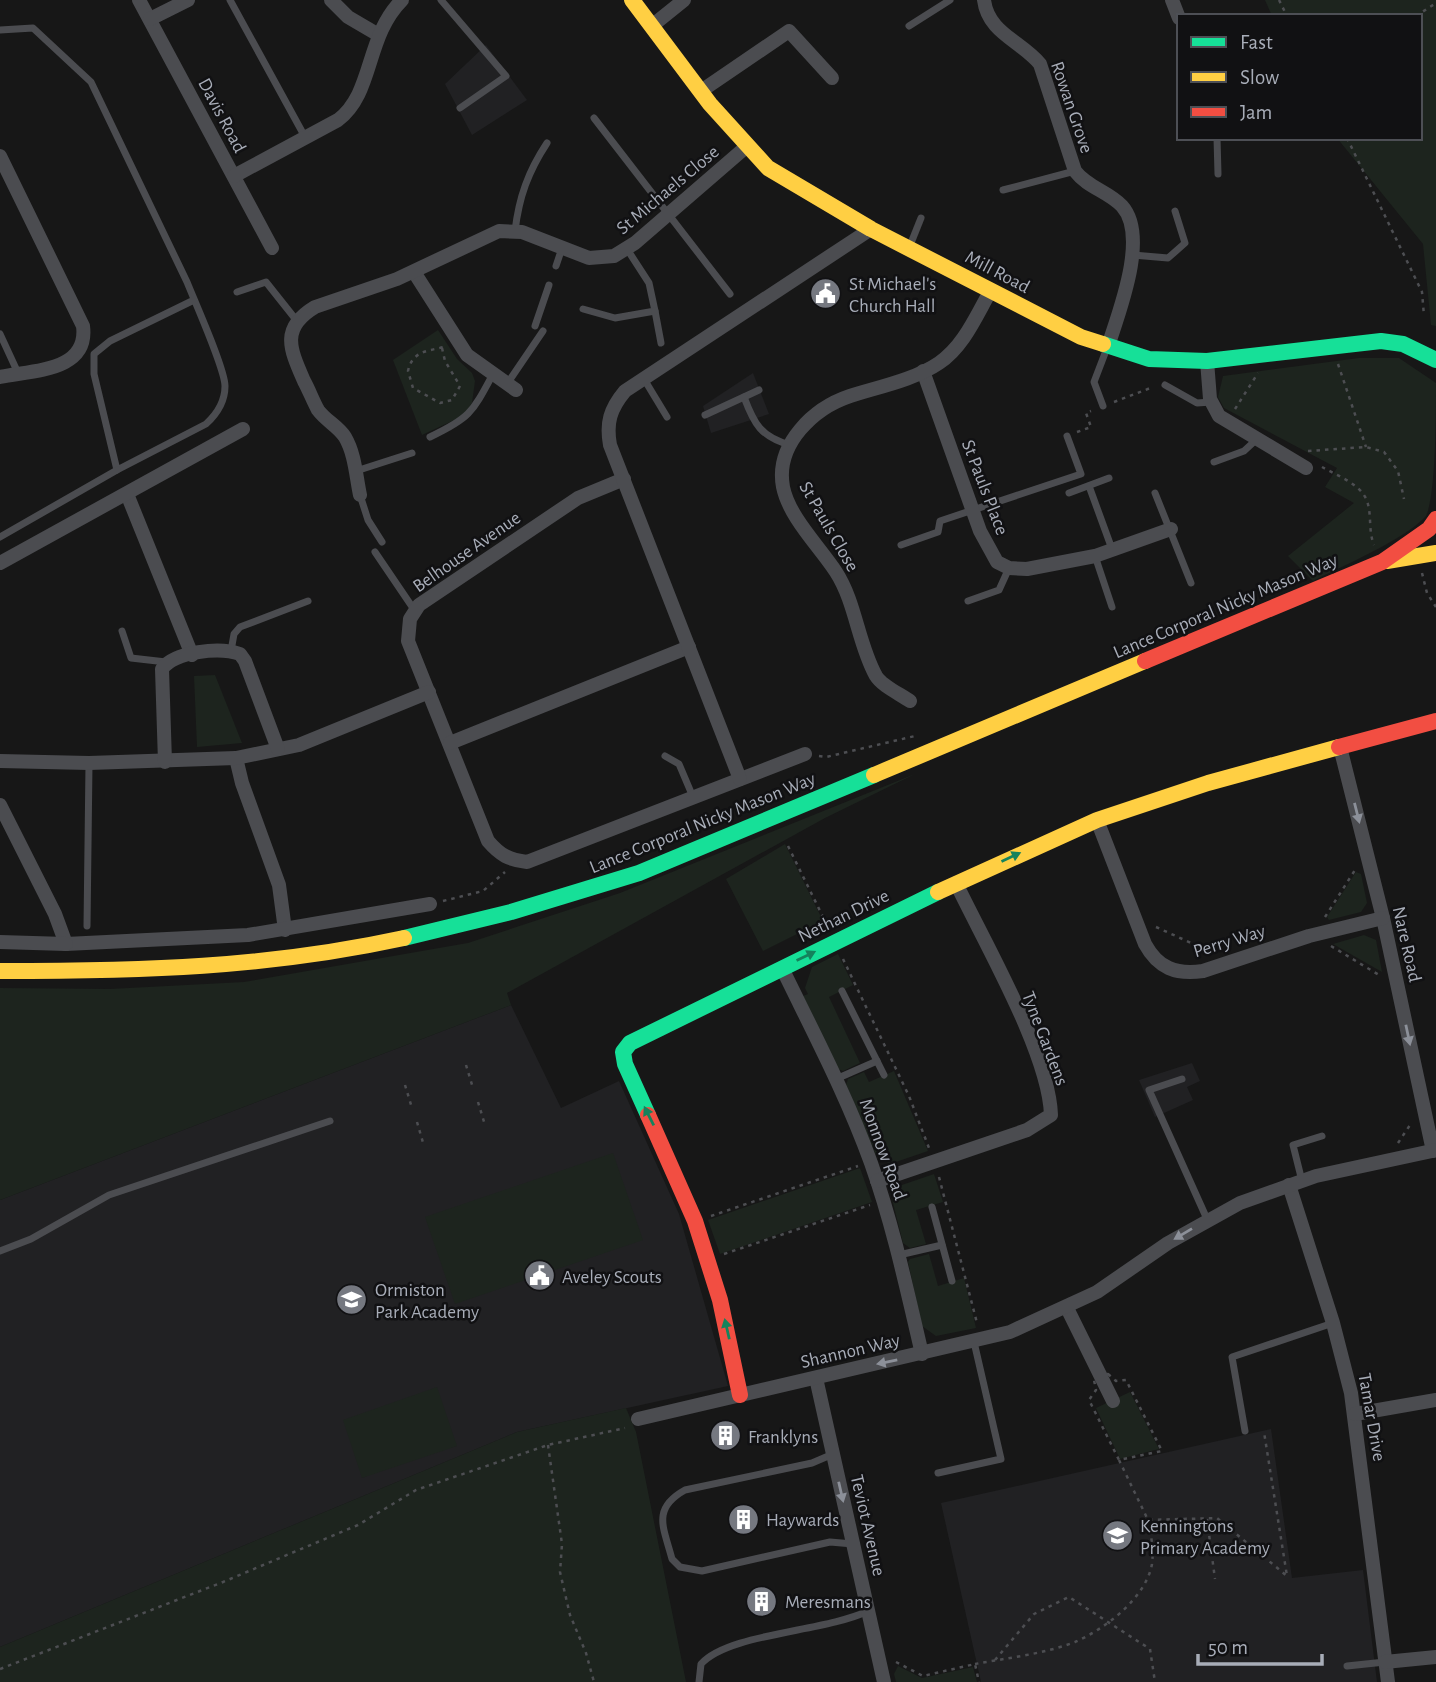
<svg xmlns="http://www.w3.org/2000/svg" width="1436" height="1682" font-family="'Alegreya Sans',sans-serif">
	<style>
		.built { fill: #212123 }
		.green { fill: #1d241e }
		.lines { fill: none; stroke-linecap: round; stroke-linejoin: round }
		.path { stroke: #4d4e52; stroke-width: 2.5; stroke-dasharray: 3.5 5; stroke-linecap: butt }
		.lane { stroke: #4b4c50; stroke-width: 7 }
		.street { stroke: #4b4c50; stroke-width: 14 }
		.fast { stroke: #16e098; stroke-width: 16 }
		.slow { stroke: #ffcf43; stroke-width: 16 }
		.jam { stroke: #f24e42; stroke-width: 16 }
		.oneway { fill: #8c9099 }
		.oneway2 { fill: #14835c }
		.labels { text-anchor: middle; stroke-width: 5; stroke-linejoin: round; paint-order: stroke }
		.street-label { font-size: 19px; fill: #a8adb8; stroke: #111113 }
		.poi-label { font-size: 19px; fill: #a8adb8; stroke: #111113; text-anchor: start }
	</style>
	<rect width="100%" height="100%" fill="#171717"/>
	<!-- built -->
	<g class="built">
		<path d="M486 45 527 100 472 135 445 84Z"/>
		<path d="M753 373 769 414 711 433 703 406Z"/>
		<path d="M511 1005 561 1108 619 1081 679 1214 728 1386 517 1432 0 1647V1200Z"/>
		<path d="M1192 1063 1200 1081 1187 1087 1193 1100 1155 1117 1139 1080Z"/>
		<path d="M1271 1429 1292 1578 1363 1570 1377 1682H981L941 1503Z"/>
	</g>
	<!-- green -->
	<g class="green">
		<path d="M1265 0H1436V326L1431 325 1423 244 1337 138H1420V16H1272Z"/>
		<path d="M438 330 457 359 472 373 475 381 472 403 463 416 422 435 393 360Z"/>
		<path d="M1359 358H1399L1436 383C1436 413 1436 495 1426 516 1406 539 1342 566 1313 581L1288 556 1354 503 1325 487 1337 468 1224 408 1218 397 1223 376Z"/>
		<path d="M215 675 242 743 197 747 194 676Z"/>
		<path d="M915 774 825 818 507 993 511 1005 0 1200V988L110 989 244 982 468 943 620 893Z"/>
		<path d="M785 844 823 921 763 951 726 879Z"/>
		<path d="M1356 872 1361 874 1367 903 1361 912 1329 920 1327 917Z"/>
		<path d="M1364 935 1376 940 1382 972 1333 944Z"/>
		<path d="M838 954 853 985 829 997 860 1063 843 1071 838 1069 803 996 808 994 805 988 812 967Z"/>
		<path d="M894 1071 928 1151 890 1164 876 1155 846 1085 848 1079 864 1072 869 1082Z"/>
		<path d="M613 1153 643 1240 455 1304 425 1217Z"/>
		<path d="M860 1168 872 1202 720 1254 708 1220Z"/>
		<path d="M934 1174 943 1202 916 1210 926 1244 910 1248 903 1243 892 1199 896 1187Z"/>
		<path d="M929 1254 938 1286 964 1278 976 1328 936 1336 922 1326 908 1262 910 1259Z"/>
		<path d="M437 1387 457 1446 362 1478 343 1420Z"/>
		<path d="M1130 1392 1159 1449 1120 1459 1096 1408Z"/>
		<path d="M626 1408 636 1432 686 1682H0V1647L517 1432Z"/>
		<path d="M898 1666 922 1678 973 1667 977 1682H896L894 1674Z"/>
	</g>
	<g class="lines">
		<!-- path -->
		<g class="path">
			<path d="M1279 0 1287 16"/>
			<path d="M1416 16 1436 3"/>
			<path d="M1347 138 1422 292 1424 316"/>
			<path d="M442 348 445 361 460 386 452 400 440 403 413 388 408 371C412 351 428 351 444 347"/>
			<path d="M1338 364 1366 447"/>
			<path d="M1114 402 1153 387"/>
			<path d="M1235 409 1258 373"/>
			<path d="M1077 432 1091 427 1086 413 1091 411"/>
			<path d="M1308 451 1366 447 1384 452 1398 471 1404 499"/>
			<path d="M1322 467C1336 475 1361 484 1367 501 1372 515 1368 530 1374 545"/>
			<path d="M1422 573 1427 593 1436 607"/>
			<path d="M819 756 826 757 915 736"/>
			<path d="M788 846 827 925"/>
			<path d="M443 901 483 891 505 872"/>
			<path d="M1325 917 1355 870"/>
			<path d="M1156 927 1211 952"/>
			<path d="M1331 946 1379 975"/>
			<path d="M843 959 909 1096 929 1148"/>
			<path d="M466 1065 473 1088"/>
			<path d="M405 1085 412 1108"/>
			<path d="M478 1102 485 1125"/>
			<path d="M417 1122 424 1146"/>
			<path d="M1398 1143 1412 1122"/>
			<path d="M939 1177 977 1323"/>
			<path d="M711 1216 858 1166"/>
			<path d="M724 1254 870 1205"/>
			<path d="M1108 1374 1116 1381 1126 1380 1162 1451 1119 1460 1089 1400 1096 1390 1094 1380Z"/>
			<path d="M548 1445 562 1544 560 1572 570 1615 586 1653 594 1682"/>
			<path d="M1119 1460 1148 1520 1217 1518 1287 1576 1264 1432"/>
			<path d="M1207 1519 1215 1579"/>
			<path d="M995 1660 1034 1614 1069 1597 1150 1649 1155 1682"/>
			<path d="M896 1662 923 1676 975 1664 979 1682"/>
			<path d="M975 1664C1007 1658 1044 1654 1075 1642 1105 1629 1146 1598 1152 1564 1154 1549 1151 1535 1148 1521"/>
			<path d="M0 1669 223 1582 358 1525 416 1490 548 1445 625 1428"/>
		</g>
		<!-- lane -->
		<g class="lane">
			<path d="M230 0 305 137"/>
			<path d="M441 0 506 76 460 108"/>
			<path d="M909 26 950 0"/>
			<path d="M0 30 33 28 91 82 187 282C195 302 225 369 225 386 225 402 217 414 206 424L117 470 94 374V354L110 341 194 300"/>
			<path d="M594 118 730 294"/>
			<path d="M1217 138 1218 174"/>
			<path d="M1003 190 1075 171"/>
			<path d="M515 231C519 197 528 172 547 143"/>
			<path d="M909 248 921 218"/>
			<path d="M1133 255 1168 258 1185 243 1175 211"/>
			<path d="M556 266 562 248"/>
			<path d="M237 292 266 282 297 321"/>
			<path d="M583 309 615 318 655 311 649 283 627 249"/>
			<path d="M655 311 661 343"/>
			<path d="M535 326 549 285"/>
			<path d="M0 334 18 373"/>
			<path d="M644 379 667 417"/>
			<path d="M507 384 543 331"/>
			<path d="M1165 385 1197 403 1211 402"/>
			<path d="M744 397C754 424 761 437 790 445"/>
			<path d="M1103 406 1094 382 1107 348"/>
			<path d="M705 415 759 390"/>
			<path d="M430 437C470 418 472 413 493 374"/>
			<path d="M1214 462 1244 451 1257 439"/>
			<path d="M356 471 412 453"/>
			<path d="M1089 486 1112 549"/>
			<path d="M1069 493 1109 478"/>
			<path d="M1155 493 1191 583"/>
			<path d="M360 495 368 520 382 542"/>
			<path d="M0 537 117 470"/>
			<path d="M901 545 938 532 940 521 1081 474 1067 436"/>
			<path d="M375 552 415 611"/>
			<path d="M1095 556 1112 607"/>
			<path d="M968 601 999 590 1009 568"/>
			<path d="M122 631 131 658 166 662"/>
			<path d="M231 651 234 634 240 627 308 601"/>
			<path d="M665 756 679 764 693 797"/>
			<path d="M87 926 89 764"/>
			<path d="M842 991 884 1075"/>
			<path d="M836 1079 877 1061"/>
			<path d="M1182 1079 1149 1090 1207 1219"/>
			<path d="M1302 1181 1293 1145 1322 1136"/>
			<path d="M932 1207 952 1281"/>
			<path d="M0 1251 31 1239 109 1195 330 1121"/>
			<path d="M899 1255 942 1245"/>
			<path d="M1245 1431 1232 1357 1333 1323"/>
			<path d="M833 1454 812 1463 685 1490C651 1509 664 1528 672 1559L680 1567 702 1571 830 1542 853 1544"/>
			<path d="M938 1473 1001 1459 974 1342"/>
			<path d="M1347 1666 1385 1662"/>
			<path d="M699 1682 701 1664C729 1633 824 1632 868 1611"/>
		</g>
		<!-- street -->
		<g class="street">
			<path d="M139 0 272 248"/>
			<path d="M331 0 348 17 377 34"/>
			<path d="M984 0C988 33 1021 41 1040 64L1075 171C1088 188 1108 191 1122 206 1149 236 1119 312 1108 346"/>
			<path d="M1172 0 1179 18"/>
			<path d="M150 19 188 0"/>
			<path d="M653 25 684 0"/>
			<path d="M701 91 789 31 832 78"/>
			<path d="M0 156 83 326C89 372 32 370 0 377"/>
			<path d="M234 176 338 120C374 93 365 37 402 0"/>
			<path d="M414 272 467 355 516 390"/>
			<path d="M1207 361 1210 399 1219 416 1306 468"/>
			<path d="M923 371 980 531 997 562 1009 568 1027 569 1095 556 1171 529"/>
			<path d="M624 479 578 498 419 605 410 619 408 641 488 841C500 855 509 860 527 862L805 754"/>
			<path d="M127 494 192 655"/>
			<path d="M360 495C356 476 355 454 345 437 338 426 326 421 318 410 313 401 309 390 304 381 290 349 280 328 315 307L397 279 499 231 522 232 589 258 614 256 635 243 746 147"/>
			<path d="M0 563 243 429"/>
			<path d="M910 701C900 694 882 686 876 676 858 644 856 603 836 572 819 546 789 517 783 487 775 444 814 408 850 396 878 387 914 380 939 363 964 346 976 316 991 290"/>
			<path d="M450 743 689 647"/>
			<path d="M1340 747 1383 918 1433 1151"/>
			<path d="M236 758 242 783 279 885 285 930"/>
			<path d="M0 761 89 763 236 758 299 745 429 692"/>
			<path d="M165 762 162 669C175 651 220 647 240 654L245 661 278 749"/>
			<path d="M740 779 610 445C606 423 610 409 625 391L871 229"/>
			<path d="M0 805 55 914 66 944 248 935 430 904"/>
			<path d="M1097 820 1145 944C1158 968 1176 975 1203 971L1309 936 1383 918"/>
			<path d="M0 942 66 944"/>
			<path d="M782 968C813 1032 847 1096 871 1163 893 1225 907 1290 922 1354"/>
			<path d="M877 1181 1027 1130 1051 1115C1049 1053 984 942 956 883"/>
			<path d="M1289 1185 1333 1323 1351 1393 1388 1682"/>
			<path d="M1067 1308 1113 1401"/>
			<path d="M816 1378 884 1682"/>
			<path d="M1355 1414 1436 1400"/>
			<path d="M638 1419 1010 1332 1097 1292 1168 1243 1240 1203 1316 1176 1436 1150"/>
			<path d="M1385 1662 1436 1657"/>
		</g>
		<!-- fast -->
		<g class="fast">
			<path d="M1103 344 1149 359 1207 361 1381 341 1403 344 1436 360"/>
			<path d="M404 938 511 912 639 873 874 775"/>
			<path d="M648 1115 625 1064 623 1052 630 1043 938 892"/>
		</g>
		<!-- slow -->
		<g class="slow">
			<path d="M632 0 710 104 768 168 871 229 1081 337 1103 344"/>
			<path d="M1387 561 1436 553"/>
			<path d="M874 775 1145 661"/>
			<path d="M938 892 1097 820 1208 783 1339 747"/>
			<path d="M0 971C141 971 266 968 404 938"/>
		</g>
		<!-- jam -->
		<g class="jam">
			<path d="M1145 661 1382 562 1429 529 1436 519"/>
			<path d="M1339 747 1436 721"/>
			<path d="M648 1115 695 1221 720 1300 740 1395"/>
		</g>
	</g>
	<!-- one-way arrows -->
	<defs><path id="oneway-solid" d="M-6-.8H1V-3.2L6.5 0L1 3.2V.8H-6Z" transform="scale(1.75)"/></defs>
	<g class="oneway">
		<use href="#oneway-solid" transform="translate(1357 813) rotate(76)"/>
		<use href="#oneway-solid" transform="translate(1408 1035) rotate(78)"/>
		<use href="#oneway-solid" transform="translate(1183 1234) rotate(149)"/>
		<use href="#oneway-solid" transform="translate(887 1362) rotate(168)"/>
		<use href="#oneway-solid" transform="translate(841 1492) rotate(77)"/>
	</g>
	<g class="oneway2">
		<use href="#oneway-solid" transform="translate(1011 857) rotate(-25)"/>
		<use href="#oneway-solid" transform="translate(806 956) rotate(-26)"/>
		<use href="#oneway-solid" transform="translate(649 1116) rotate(-117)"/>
		<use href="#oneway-solid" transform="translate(727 1329) rotate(-103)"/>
	</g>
	<!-- icons -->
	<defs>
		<symbol id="civic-disc" viewBox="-11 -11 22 22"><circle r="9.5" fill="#757880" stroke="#111113"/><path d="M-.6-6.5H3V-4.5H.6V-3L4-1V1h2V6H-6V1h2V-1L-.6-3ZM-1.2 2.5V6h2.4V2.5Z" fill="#fff"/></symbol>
		<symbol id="school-disc" viewBox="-11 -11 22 22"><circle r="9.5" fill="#757880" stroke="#111113"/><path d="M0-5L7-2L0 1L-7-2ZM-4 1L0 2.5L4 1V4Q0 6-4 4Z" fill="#fff"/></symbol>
		<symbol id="building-disc" viewBox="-11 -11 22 22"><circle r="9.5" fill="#757880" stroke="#111113"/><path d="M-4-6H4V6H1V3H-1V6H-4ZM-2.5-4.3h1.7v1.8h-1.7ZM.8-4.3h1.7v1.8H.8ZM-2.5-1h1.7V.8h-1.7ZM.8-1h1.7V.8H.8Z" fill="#fff"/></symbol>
	</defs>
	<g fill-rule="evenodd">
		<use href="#civic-disc" x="808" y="276" width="35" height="35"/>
		<use href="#civic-disc" x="522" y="1258" width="35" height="35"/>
		<use href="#school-disc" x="334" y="1282" width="35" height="35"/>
		<use href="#building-disc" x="708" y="1418" width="35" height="35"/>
		<use href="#building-disc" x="726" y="1502" width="35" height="35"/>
		<use href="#school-disc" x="1100" y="1518" width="35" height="35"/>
		<use href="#building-disc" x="744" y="1584" width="35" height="35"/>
	</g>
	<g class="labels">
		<!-- street labels -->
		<g class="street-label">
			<text transform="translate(1073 107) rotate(71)" y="7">Rowan Grove</text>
			<text transform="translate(223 115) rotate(62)" y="7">Davis Road</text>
			<text transform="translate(667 189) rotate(-40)" y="7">St Michaels Close</text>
			<text transform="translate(998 271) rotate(28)" y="7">Mill Road</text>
			<text transform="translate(986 487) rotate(69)" y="7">St Pauls Place</text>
			<text transform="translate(830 526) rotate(60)" y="7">St Pauls Close</text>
			<text transform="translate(466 551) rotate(-35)" y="7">Belhouse Avenue</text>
			<text transform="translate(1225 605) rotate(-23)" y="7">Lance Corporal Nicky Mason Way</text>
			<text transform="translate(702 822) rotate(-22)" y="7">Lance Corporal Nicky Mason Way</text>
			<text transform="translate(843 915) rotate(-26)" y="7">Nethan Drive</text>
			<text transform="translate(1229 940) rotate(-17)" y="7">Perry Way</text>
			<text transform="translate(1408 944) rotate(77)" y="7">Nare Road</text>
			<text transform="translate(1046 1038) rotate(69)" y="7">Tyne Gardens</text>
			<text transform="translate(884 1149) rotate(70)" y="7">Monnow Road</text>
			<text transform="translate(850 1350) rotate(-13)" y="7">Shannon Way</text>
			<text transform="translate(1373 1417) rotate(80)" y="7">Tamar Drive</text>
			<text transform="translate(869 1525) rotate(77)" y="7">Teviot Avenue</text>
		</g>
		<!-- poi labels -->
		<g class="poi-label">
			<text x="849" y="290">St Michael's<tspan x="849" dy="22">Church Hall</tspan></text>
			<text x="562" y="1283">Aveley Scouts</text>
			<text x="375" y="1296">Ormiston<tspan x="375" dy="22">Park Academy</tspan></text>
			<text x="748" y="1443">Franklyns</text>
			<text x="766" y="1526">Haywards</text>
			<text x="1140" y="1532">Kenningtons<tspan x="1140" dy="22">Primary Academy</tspan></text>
			<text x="785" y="1608">Meresmans</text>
		</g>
	</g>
	<!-- legend -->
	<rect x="1177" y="14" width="245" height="126" fill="#111113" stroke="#4d4f55" stroke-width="2"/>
	<rect x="1191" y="37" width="35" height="10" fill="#16e098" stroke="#4d4f55" stroke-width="2"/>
	<text x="1240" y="49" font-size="21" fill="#a8adb8">Fast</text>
	<rect x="1191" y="72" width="35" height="10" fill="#ffcf43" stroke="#4d4f55" stroke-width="2"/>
	<text x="1240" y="84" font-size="21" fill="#a8adb8">Slow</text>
	<rect x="1191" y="107" width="35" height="10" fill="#f24e42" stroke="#4d4f55" stroke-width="2"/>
	<text x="1240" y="119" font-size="21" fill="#a8adb8">Jam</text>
	<!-- scale -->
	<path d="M1198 1654v10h124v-10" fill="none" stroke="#a8adb8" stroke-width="3.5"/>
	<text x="1208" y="1654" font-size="21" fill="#a8adb8" stroke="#111113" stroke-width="5" paint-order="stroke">50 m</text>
</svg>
